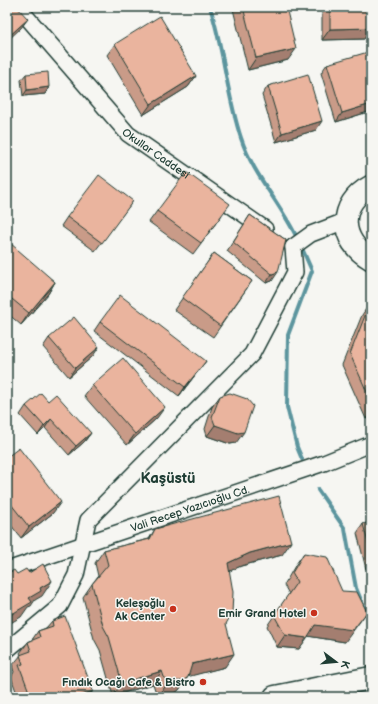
<svg xmlns="http://www.w3.org/2000/svg" width="378" height="704" font-family="'Balsamiq Sans',sans-serif">
	<style>
		.lines { fill: none; stroke-linecap: round; stroke-linejoin: round }
		.stream { stroke: #5c959e; stroke-width: 4 }
		.street-casing { stroke: #1f3d34; stroke-width: 18 }
		.secondary-casing { stroke: #1f3d34; stroke-width: 24 }
		.highway-casing { stroke: #1f3d34; stroke-width: 25 }
		.street { stroke: #f6f6f2; stroke-width: 15 }
		.secondary { stroke: #f6f6f2; stroke-width: 21 }
		.highway { stroke: #f6f6f2; stroke-width: 22 }
		.wall { fill: #c99b88; stroke: #1f3d34 }
		.shaded-wall { fill: #a47e6f; stroke: #1f3d34 }
		.building { fill: #eab49e; stroke: #1f3d34 }
		.poi-dot { fill: #c8321e; stroke: #f6f6f2; stroke-width: 1.5 }
		.labels { text-anchor: middle; stroke-width: 3; stroke-linejoin: round; paint-order: stroke }
		.street-label { font-size: 11px; fill: #1f3d34; stroke: #f6f6f2 }
		.poi-label { font-size: 11px; font-weight: bold; fill: #1f3d34; stroke: #f6f6f2; text-anchor: end }
		.district-label { font-size: 15px; font-weight: bold; fill: #1f3d34; stroke: #f6f6f2 }
	</style>
	<rect width="100%" height="100%" fill="#f6f6f2"/>
	<filter id="ink" filterUnits="userSpaceOnUse"><feTurbulence type="fractalNoise" baseFrequency=".025" numOctaves="2"/><feDisplacementMap in="SourceGraphic" scale="8" xChannelSelector="R" yChannelSelector="G"/><feConvolveMatrix kernelMatrix="1 2 1 2 8 2 1 2 1" color-interpolation-filters="sRGB"/></filter>
	<g filter="url(#ink)">
		<g class="lines">
			<!-- stream -->
			<g class="stream">
				<path d="M210 7C224 50 227 96 241 138 253 175 282 205 298 240"/>
				<path d="M301 246 312 271 288 335 287 407 297 447 302 459"/>
				<path d="M318 490 345 529 356 588 371 624"/>
			</g>
			<defs>
				<g id="street">
					<path id="s1" d="M18 7 128 134 265 229"/>
					<path d="M293 247 311 234 345 221"/>
					<path id="s2" d="M7 570 324 463 371 444"/>
					<path d="M7 650 60 606 76 575 88 520 252 354 295 272 293 247"/>
				</g>
				<path id="secondary" d="M371 186C337 204 339 241 371 259"/>
				<path id="highway" d="M275 697 371 678"/>
			</defs>
			<!-- street casing -->
			<use href="#street" class="street-casing"/>
			<!-- secondary casing -->
			<use href="#secondary" class="secondary-casing"/>
			<!-- highway casing -->
			<use href="#highway" class="highway-casing"/>
			<!-- street -->
			<use href="#street" class="street"/>
			<!-- secondary -->
			<use href="#secondary" class="secondary"/>
			<!-- highway -->
			<use href="#highway" class="highway"/>
		</g>
		<!-- wall -->
		<g class="wall">
			<path d="M234 7H286L288 60 248 70 233 9Z"/>
			<path d="M322 7H371V30L364 39 322 40Z"/>
			<path d="M115 44 196 76 188 87 143 115 107 55Z"/>
			<path d="M371 62V111L336 122 321 73 327 64Z"/>
			<path d="M26 74 49 87 45 94 23 96 21 80Z"/>
			<path d="M268 86 316 130 276 142 262 95Z"/>
			<path d="M133 201 95 251 61 226 67 217Z"/>
			<path d="M157 211 222 215 193 254 149 222Z"/>
			<path d="M250 215 286 240 272 281 266 283 227 251Z"/>
			<path d="M7 247 55 282 48 294 21 325 7 313Z"/>
			<path d="M214 253 252 281 213 337 174 310Z"/>
			<path d="M370 303 371 304V416L366 419 342 365 362 315Z"/>
			<path d="M100 322 199 370 179 396 94 331Z"/>
			<path d="M49 338 93 356 69 377 43 347Z"/>
			<path d="M92 385 157 418 127 445 84 396Z"/>
			<path d="M220 396 236 443 230 444 207 436 205 429 212 407Z"/>
			<path d="M48 401 91 433 84 442 69 455 45 428 38 435 20 415 26 406Z"/>
			<path d="M7 457 53 513 21 538 7 520Z"/>
			<path d="M371 522V568L366 569 357 533 363 524Z"/>
			<path d="M155 529 282 555 241 566 229 571 226 624 225 667 188 676 179 690 174 694H160L155 690 153 684 113 696 100 650 94 639 83 597 92 584 98 576 95 563 104 550 149 539Z"/>
			<path d="M304 553 345 642 308 636 299 649 277 647 267 626 289 594 284 585 296 564Z"/>
			<path d="M52 621 93 691 88 697H18L11 677 14 672 12 666 21 655 20 653 28 642 32 640 38 631 46 628Z"/>
		</g>
		<!-- shaded-wall -->
		<g class="shaded-wall">
			<path d="M28 19 21 28 7 41V38L8 37Z"/>
			<path d="M371 28V30L364 39 322 40 330 29Z"/>
			<path d="M296 49 288 60 248 70 256 58Z"/>
			<path d="M196 76 188 87 143 115 151 104Z"/>
			<path d="M49 87 45 94 23 96 27 90Z"/>
			<path d="M371 104V111L336 122 342 113Z"/>
			<path d="M322 121 316 130 276 142 282 133Z"/>
			<path d="M278 272 272 281 266 283 272 274Z"/>
			<path d="M55 282 48 294 21 325 29 313Z"/>
			<path d="M99 347 93 356 69 377 75 368Z"/>
			<path d="M206 361 199 370 179 396 185 387Z"/>
			<path d="M165 407 157 418 127 445 135 434Z"/>
			<path d="M371 411V416L366 419Z"/>
			<path d="M51 419 45 428 38 435 44 426Z"/>
			<path d="M215 425 244 432 236 443 230 444 207 436Z"/>
			<path d="M91 433 84 442 69 455 76 446Z"/>
			<path d="M61 502 53 513 21 538 29 527Z"/>
			<path d="M291 542 282 555 241 566 219 576 228 563 250 553Z"/>
			<path d="M371 563V568L366 569Z"/>
			<path d="M52 581 42 596 35 600 31 606 28 607 21 617 7 625V617L40 588Z"/>
			<path d="M367 612 345 642 307 636 315 625Z"/>
			<path d="M285 635 307 638 299 649 277 647Z"/>
			<path d="M234 654 225 667 183 678 192 664Z"/>
			<path d="M162 671 153 684 113 696 122 683Z"/>
			<path d="M188 677 179 690 174 694H160L169 681Z"/>
			<path d="M93 691 88 697H76Z"/>
		</g>
		<!-- building -->
		<g class="building">
			<path d="M7 7H17L28 19 8 37 7 36Z"/>
			<path d="M243 7H286L296 49 256 58Z"/>
			<path d="M330 7H371V28L330 29Z"/>
			<path d="M160 16 196 76 151 104 115 44Z"/>
			<path d="M368 52 371 62V104L342 113 327 64Z"/>
			<path d="M48 72 49 87 27 90 26 74Z"/>
			<path d="M308 74 322 121 282 133 268 86Z"/>
			<path d="M186 172 230 204 201 243 157 211Z"/>
			<path d="M99 175 133 201 102 243 67 217Z"/>
			<path d="M250 215 286 240 278 272 272 274 233 242Z"/>
			<path d="M10 243 55 282 29 313 7 295V247Z"/>
			<path d="M214 253 252 281 220 326 182 298Z"/>
			<path d="M120 295 206 361 185 387 100 322Z"/>
			<path d="M370 303 371 304V401L350 354Z"/>
			<path d="M74 317 99 347 75 368 49 338Z"/>
			<path d="M123 358 165 407 135 434 92 385Z"/>
			<path d="M41 393 48 401 56 394 91 433 76 446 51 419 44 426 26 406Z"/>
			<path d="M230 393 247 399 253 406 244 432 238 433 215 425 212 417 220 396Z"/>
			<path d="M19 448 61 502 29 527 7 499V457Z"/>
			<path d="M279 496 291 542 250 553 228 563 233 592 232 613 226 624 234 654 192 664 188 677 183 681H169L164 677 162 671 122 683 109 637 103 626 92 584 108 565 104 550 150 539 155 529Z"/>
			<path d="M371 522V554L363 524Z"/>
			<path d="M304 553 327 557 342 591 357 592 367 612 353 630 315 625 307 638 285 635 274 615 297 582 292 573Z"/>
			<path d="M43 564 52 581 40 588 41 591 29 598 32 602 7 617V574L14 570 17 574 26 569 29 573Z"/>
			<path d="M65 616 93 691 76 697H38L37 695 31 697 19 665 23 664 20 655 31 651 28 642 40 637 38 631 53 626 52 621Z"/>
		</g>
	</g>
	<!-- markers -->
	<g class="poi-dot">
		<circle cx="173" cy="609" r="4"/>
		<circle cx="314" cy="613" r="4"/>
		<circle cx="203" cy="682" r="4"/>
	</g>
	<g class="labels">
		<!-- street labels -->
		<g class="street-label">
			<text dy="4" stroke="none"><textPath href="#s1" startOffset="202">Okullar Caddesi</textPath></text>
			<text dy="4" stroke="none"><textPath href="#s2" startOffset="193">Vali Recep Yazıcıoğlu Cd.</textPath></text>
		</g>
		<!-- poi labels -->
		<g class="poi-label">
			<text x="165" y="607">Keleşoğlu<tspan x="165" dy="13">Ak Center</tspan></text>
			<text x="306" y="617">Emir Grand Hotel</text>
			<text x="195" y="686">Fındık Ocağı Cafe &amp; Bistro</text>
		</g>
		<!-- district labels -->
		<g class="district-label">
			<text x="168" y="483">Kaşüstü</text>
		</g>
	</g>
	<!-- margin -->
	<rect width="378" height="704" fill="none" stroke="#f6f6f2" stroke-width="24"/>
	<rect x="12" y="12" width="354" height="680" fill="none" stroke="#1f3d34" stroke-width="1.5" filter="url(#ink)"/>
	<!-- north arrow -->
	<g transform="translate(336 662) rotate(106)" stroke="#f6f6f2" stroke-width="3" paint-order="stroke">
	<path d="M0-3L7 15L0 10L-7 15Z" fill="#1f3d34"/>
	<text y="-6" font-size="11" font-weight="bold" text-anchor="middle" fill="#1f3d34">K</text>
	</g>
</svg>
